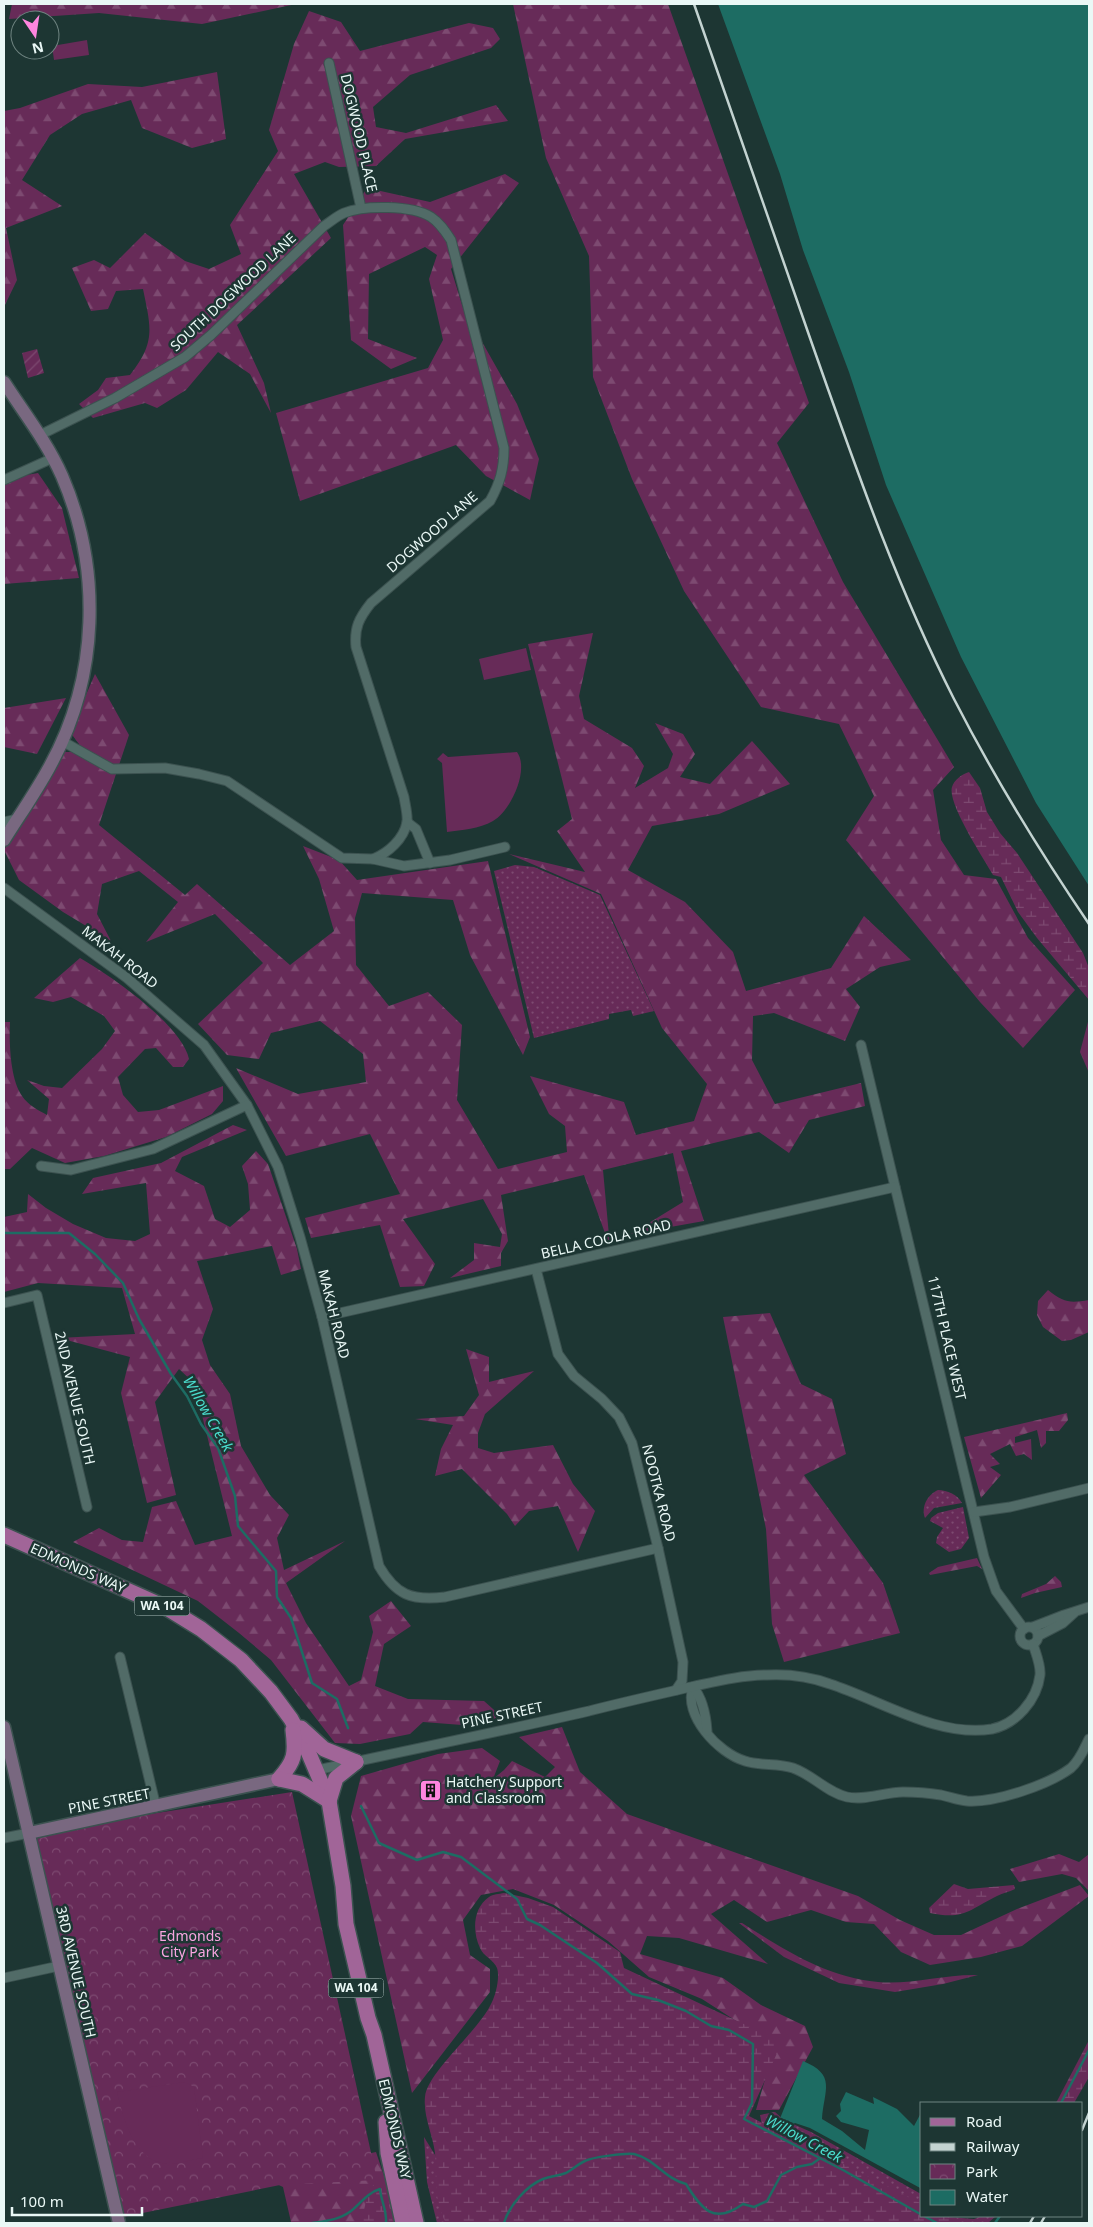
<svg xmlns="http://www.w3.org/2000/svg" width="1093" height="2227" font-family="'Noto Sans',sans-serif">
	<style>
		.grass { fill: url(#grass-dots) }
		.forest { fill: url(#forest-firs) }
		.wetland { fill: url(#wetland-marsh) }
		.park { fill: url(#park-crowns) }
		.garden { fill: url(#garden-furrows) }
		.pitch { fill: #672b58 }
		.water { fill: #1d6c63 }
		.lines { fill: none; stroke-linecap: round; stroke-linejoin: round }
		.stream { stroke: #1d6c63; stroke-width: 2.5 }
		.street-casing { stroke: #3c5250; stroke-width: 11 }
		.secondary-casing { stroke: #3c5250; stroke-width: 15 }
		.primary-casing { stroke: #3c5250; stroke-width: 18 }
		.street { stroke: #516b67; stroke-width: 9 }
		.secondary { stroke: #796880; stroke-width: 12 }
		.primary { stroke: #a16598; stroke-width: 15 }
		.rail { stroke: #c3d3d1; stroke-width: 2.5 }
		.labels { text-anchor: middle; stroke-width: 5; stroke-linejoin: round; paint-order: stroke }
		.shield { fill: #1d3633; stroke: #acbebc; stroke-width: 1 }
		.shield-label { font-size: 12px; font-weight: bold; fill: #eaf8f6 }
		.street-label { font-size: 14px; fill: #eaf8f6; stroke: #1d3633 }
		.poi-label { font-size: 14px; fill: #eaf8f6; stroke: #1d3633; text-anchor: start }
		.park-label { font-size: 14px; fill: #f9a5e1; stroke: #1d3633 }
		.water-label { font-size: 15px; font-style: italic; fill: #4adbcc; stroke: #1d3633 }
	</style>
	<defs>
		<pattern id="grass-dots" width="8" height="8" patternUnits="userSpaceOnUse" patternTransform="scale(1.25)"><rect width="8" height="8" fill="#672b58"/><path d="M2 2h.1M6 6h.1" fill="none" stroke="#7d4a71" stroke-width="1.8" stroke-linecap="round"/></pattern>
		<pattern id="forest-firs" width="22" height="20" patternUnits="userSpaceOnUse" patternTransform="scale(1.25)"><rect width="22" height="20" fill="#672b58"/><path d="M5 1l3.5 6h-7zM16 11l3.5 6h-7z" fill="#7d4a71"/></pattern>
		<pattern id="wetland-marsh" width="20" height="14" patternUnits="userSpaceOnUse" patternTransform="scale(1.25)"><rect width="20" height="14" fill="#672b58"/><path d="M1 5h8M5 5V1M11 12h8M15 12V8" fill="none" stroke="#7d4a71"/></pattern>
		<pattern id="park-crowns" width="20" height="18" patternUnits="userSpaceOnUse" patternTransform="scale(1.25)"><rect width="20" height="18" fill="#672b58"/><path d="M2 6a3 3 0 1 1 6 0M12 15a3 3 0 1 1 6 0" fill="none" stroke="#7d4a71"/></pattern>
		<pattern id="garden-furrows" width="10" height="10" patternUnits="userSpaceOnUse" patternTransform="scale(1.25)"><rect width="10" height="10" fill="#672b58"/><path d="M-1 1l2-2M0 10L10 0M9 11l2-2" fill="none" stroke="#7d4a71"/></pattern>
	</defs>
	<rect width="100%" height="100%" fill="#1d3633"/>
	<!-- grass -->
	<g class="grass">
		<path d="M515 865 534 867 600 895 654 1011 633 1016 631 1010 609 1014V1019L534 1038 494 871Z"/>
		<path d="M938 1490C947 1490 958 1495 962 1503L934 1508 925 1518C921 1507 927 1495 938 1490Z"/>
		<path d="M963 1507 969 1538 961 1549 949 1552 936 1543 937 1537 943 1528 930 1521 931 1518 938 1513Z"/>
		<path d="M775 2112 784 2120 811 2132 921 2194 922 2208 762 2125 760 2115Z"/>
		<path d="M424 2137 477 2223H437L427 2182Z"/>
		<path d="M936 2216 974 2219 982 2216H996L988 2223H950Z"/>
	</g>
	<!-- forest -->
	<g class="forest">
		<path d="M12 4H296L202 24 99 13 9 19Z"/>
		<path d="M513 4H668L809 403 777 443 843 582 954 767 933 790 941 840 964 875 996 879 1028 938 1075 990 1023 1048 980 1002 846 840 874 796 839 724 761 707 684 591 632 479 593 377 589 256 546 158Z"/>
		<path d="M309 11 341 22 360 51 469 23 493 28 500 39 491 48 410 75 373 107 376 127 406 133 496 105 508 121 405 139 376 166 339 167 325 162 294 174 331 238 237 325 264 383 271 413 250 374 218 352 186 390 157 408 145 403 93 418 79 404 98 390 106 378 130 375C156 342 151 328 143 289L116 291 108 309 91 311 72 268 94 260 110 268 145 233 185 261 209 269 241 254 230 225 278 151 269 130 294 44Z"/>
		<path d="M217 72 226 139 192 148 142 128 131 100 82 114 50 135 22 180 62 206 6 228 17 280 4 307V111L20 108 88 84 142 87Z"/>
		<path d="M505 174 519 183 451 269 463 308 517 404 539 459 530 500 486 476 456 445 300 501 276 413 428 368 443 340 429 279 437 255 425 247 369 274 368 339 417 358 391 369 351 340 343 225 367 188 430 202Z"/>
		<path d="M38 473 62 508 79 578 4 584V479Z"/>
		<path d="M593 633 579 696 584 719 632 748 644 766 635 788 668 768 673 754 655 723 683 734 695 754 680 777 710 784 752 741 790 784 719 814 652 826 628 870 685 902 733 952 746 991 831 968 864 916 911 960 880 967 846 989 860 1007 845 1041 774 1013 753 1016 752 1060 775 1104 861 1083 865 1106 809 1120 789 1153 759 1132 681 1151 704 1221 631 1234 683 1202 673 1153 603 1170 610 1247 584 1175 501 1195 508 1241 501 1253V1266L450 1278 474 1260V1243L500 1247 502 1234 483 1199 403 1219 435 1264 424 1286 400 1287 380 1225 311 1238 305 1218 400 1194 370 1134 286 1156 236 1068 298 1094 366 1082 363 1054 320 1021 271 1033 259 1059 227 1055 198 1024 263 963 215 914 146 942 178 902 139 871 102 884 97 914 111 941 63 912 19 880 4 850 60 752H73L79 744 70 732 95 674 129 735 99 825 185 895 197 884 290 965 334 931 319 879 303 846 339 860 357 880 488 861 530 1037 523 1055 470 955 453 900 362 893 355 918 356 965 389 1006 428 992 462 1025 457 1100 498 1169 567 1152 565 1126 549 1114 530 1076 624 1102 636 1135 694 1121 707 1084 662 1028 601 894 509 854 585 872 557 831 572 819 528 644Z"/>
		<path d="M66 698 37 754 4 747V708Z"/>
		<path d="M80 958C110 975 182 1025 189 1059L183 1067H173L156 1048 145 1049 118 1077 123 1095 138 1112 159 1110 223 1086V1101L212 1114 166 1137 104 1156 65 1163 32 1148 10 1169H4V1022H10C9 1042 10 1079 22 1096 28 1105 38 1110 47 1115L49 1099 27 1080 44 1086 62 1088 102 1049 115 1031 104 1016 71 997 53 1002 34 998Z"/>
		<path d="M1089 1018V1073L1080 1052Z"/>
		<path d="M233 1125 247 1130 182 1157 175 1171 204 1186 215 1219 230 1227 250 1210 248 1184 242 1166 256 1151 268 1164 297 1249 301 1269 281 1275 272 1246 197 1261 213 1309 202 1340 210 1365 230 1394 241 1446 270 1495 289 1515 277 1538 284 1570 345 1541 286 1583 306 1623 349 1686 361 1680 373 1632 369 1616 391 1601 411 1626 384 1644 375 1686 408 1699 484 1701 502 1717 462 1725 423 1722 410 1734 360 1744 335 1743 271 1660 239 1633 198 1601 73 1542 99 1528 122 1540 143 1542 152 1507 176 1501 195 1545 232 1536 194 1383 179 1369 155 1402 176 1495 147 1503 121 1393 130 1357 59 1338 135 1334 122 1288 38 1283 4 1292V1217L27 1212 28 1194 46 1208 73 1224 106 1238 135 1241 150 1234 146 1183 82 1194 93 1178 161 1163Z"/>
		<path d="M1048 1290C1064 1303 1070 1303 1089 1300V1332L1071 1340 1062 1341 1043 1327 1037 1315 1038 1301Z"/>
		<path d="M770 1313 801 1384 832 1399 846 1454 804 1475 883 1583 900 1633 784 1662 772 1624 766 1529 723 1317Z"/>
		<path d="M466 1349 489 1357V1382L534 1371 485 1414 478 1433V1448L494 1453 553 1445 573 1484 595 1511 578 1552 558 1506 529 1511 515 1526 507 1514 462 1469 435 1476 441 1449 453 1425 415 1419 464 1416 479 1395Z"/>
		<path d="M1067 1413 1068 1420 1059 1431H1046V1443L1041 1448 1037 1430 1015 1437V1443L1031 1439 1032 1460 1024 1454 1016 1456 1010 1444 990 1454 1000 1464 990 1467 1001 1475 981 1498 964 1437Z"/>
		<path d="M977 1558 982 1569 977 1566 930 1575 929 1573 938 1567Z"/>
		<path d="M1055 1576 1061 1582 1062 1587 1035 1593 1021 1598 1022 1594 1046 1584Z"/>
		<path d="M562 1727 580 1772 627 1814 858 1896 900 1920 934 1935H961L1017 1909 1080 1885 1089 1896 1022 1946 981 1957 930 1965 901 1952 874 1924 846 1922 811 1910 767 1922 734 1900 711 1914 768 1964 679 1938 647 1936 640 1954 723 1978 761 2005 805 2026 813 2047 779 2110H756L775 2046 702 1999 649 1977 608 1941 554 1905 513 1889 481 1895 463 1920 470 1955 490 1969V1992L412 2093 351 1816 361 1776 438 1754 482 1748 500 1761 493 1779 504 1770 512 1761 545 1777 555 1767 519 1737Z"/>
		<path d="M1059 1854 1079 1862 1089 1854V1891L1076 1878 1062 1874 1019 1882 1010 1869Z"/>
		<path d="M739 1923H742C785 1950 825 1977 878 1982 911 1985 944 1974 978 1975L943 1984 895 1992 839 1983 784 1957Z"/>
		<path d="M376 2152 388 2188 396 2223H289L291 2222 283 2187 268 2180 330 2162Z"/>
	</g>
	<!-- wetland -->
	<g class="wetland">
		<path d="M969 772 980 788 987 812 1000 833 1017 853 1083 953 1089 968V1000L1037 938 1018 912 1001 877 993 875C984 859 947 803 952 787 954 780 962 774 969 772Z"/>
		<path d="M954 1884 968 1889 1014 1885 1015 1889C1009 1892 1003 1893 997 1896 969 1910 964 1920 930 1913L929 1908Z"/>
		<path d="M504 1893 528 1898 553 1907 620 1952 624 1968 782 2042 749 2116 922 2204V2216H945L961 2223H446C433 2198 437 2180 435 2153 433 2135 423 2116 425 2097 427 2072 480 2030 492 2002 496 1994 500 1977 497 1968 494 1960 483 1956 480 1948 472 1931 473 1908 489 1897 493 1894 499 1894 504 1893Z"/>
		<path d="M1089 2040V2077L1074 2103H1056Z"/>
		<path d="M383 2177 393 2223H358L364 2210 369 2189Z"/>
	</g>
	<!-- park -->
	<path class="park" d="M292 1792 377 2180 280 2185 118 2218 29 1833Z"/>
	<!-- garden -->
	<path class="garden" d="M37 349 44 373 28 378 22 353Z"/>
	<!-- pitch -->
	<g class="pitch">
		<path d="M87 40 89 55 54 60 52 46Z"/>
		<path d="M526 648 531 670 484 680 479 659Z"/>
		<path d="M517 752C530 770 510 812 493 821 479 829 462 830 447 832L442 763 437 759 443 753 448 757Z"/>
		<path d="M185 2082 194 2087 203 2158C193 2159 182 2163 172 2164 135 2165 124 2121 117 2092Z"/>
	</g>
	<!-- water -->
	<g class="water">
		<path d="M718 4H1089V886L1036 803 961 657 886 485 849 372 803 250 780 174Z"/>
		<path d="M803 2061C837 2075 824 2090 822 2119L842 2131 865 2150 869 2130 841 2122 836 2116 841 2111 840 2104 846 2092 874 2104 873 2097 897 2109 914 2126 922 2111V2189L810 2128 795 2123 788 2127 779 2121Z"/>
	</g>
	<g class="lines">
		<!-- stream -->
		<g class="stream">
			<path d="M4 1233H69L95 1254 123 1283 139 1319 171 1374 187 1396 201 1424 218 1448 235 1496 238 1526 276 1571 277 1597 291 1618 312 1683 337 1699 348 1728"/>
			<path d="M361 1806 379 1843 417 1860 443 1852 461 1857 517 1899 527 1919 540 1925 597 1963 632 1994 658 2000 686 2011 711 2026 729 2030 753 2044 752 2103 744 2119 843 2170 922 2215"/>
			<path d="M1061 2103 1089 2050"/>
			<path d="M924 2216 937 2223"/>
			<path d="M312 2223C326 2221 339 2220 351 2211 361 2203 367 2193 380 2189 381 2201 387 2210 386 2223"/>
			<path d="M504 2223C509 2206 526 2186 543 2179 551 2176 558 2176 566 2173 572 2170 578 2164 585 2161 592 2157 626 2153 634 2154 655 2159 665 2179 686 2184 702 2210 714 2225 743 2204L754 2207 767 2201 781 2175 797 2167 812 2164 819 2159"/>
			<path d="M995 2223 1000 2216"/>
		</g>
		<defs>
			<g id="street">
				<path d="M329 63 361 208"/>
				<path d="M40 435 115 398 185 357 211 335 324 226C330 222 337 216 344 213 364 205 412 205 431 217 440 223 445 231 451 240L504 448C504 469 500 483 490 501L371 603C359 618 354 628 356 647L404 797C405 804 408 815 407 822 404 839 388 853 373 859"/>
				<path d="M4 480 53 458"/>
				<path d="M62 741 112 769 165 768 199 774 227 781 342 858 373 859 404 866 450 860 505 847"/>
				<path d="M4 822 17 819"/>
				<path d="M407 822 416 829 430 863"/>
				<path d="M4 888 127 978 204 1045 247 1105 278 1167 300 1237 322 1317 379 1566C396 1595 411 1601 445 1597L658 1548"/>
				<path d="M861 1045 984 1557 996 1591 1024 1629"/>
				<path d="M41 1166 71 1170 153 1149 247 1105"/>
				<path d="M536 1269 558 1354 574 1376 602 1399 619 1417 632 1443 658 1548 683 1662 682 1681 676 1690"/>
				<path d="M4 1303 37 1295 87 1507"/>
				<path d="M322 1317 895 1187"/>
				<path d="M974 1512 1010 1507 1089 1488"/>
				<circle cx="1029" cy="1636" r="9"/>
				<path d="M1033 1627 1064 1615 1089 1607"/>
				<path d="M1038 1636 1063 1623 1074 1613"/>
				<path d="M120 1657 156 1807"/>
				<path d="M693 1687C683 1715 718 1753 745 1761 760 1766 777 1763 793 1768 813 1775 826 1792 847 1797 865 1801 885 1792 903 1792 916 1792 929 1793 941 1795 950 1797 958 1800 967 1801 995 1803 1048 1785 1071 1768 1080 1760 1084 1749 1089 1739"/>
				<path d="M693 1687C703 1699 706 1716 707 1731"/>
				<path d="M317 1770C408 1750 499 1732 589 1711 624 1702 660 1694 695 1686 718 1681 743 1675 767 1675 787 1674 811 1677 830 1684 880 1700 938 1738 992 1729 1016 1724 1037 1700 1040 1675 1041 1665 1036 1654 1033 1644"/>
				<path d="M4 1838 29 1833"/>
				<path d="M4 1978 59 1966"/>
			</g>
			<g id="secondary">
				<path d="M4 382C24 413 47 442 62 476 102 569 99 677 50 766 36 792 19 816 4 840"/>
				<path d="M4 1727 119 2223"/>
				<path d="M29 1833 279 1779"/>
			</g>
			<g id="primary">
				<path d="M4 1535 167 1608 201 1629 241 1660 271 1692 291 1719 307 1749 329 1801 343 1886 346 1924 368 2018 374 2035 416 2223"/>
				<path d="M301 1728 324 1749 356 1762"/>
				<path d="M279 1779C295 1761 296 1754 293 1730"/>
				<path d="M279 1779 302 1784 329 1801"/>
				<path d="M329 1801 336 1778 356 1762"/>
				<path d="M386 2122 388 2153 403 2223"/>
			</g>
		</defs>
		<!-- street casing -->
		<use href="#street" class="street-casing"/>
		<!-- secondary casing -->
		<use href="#secondary" class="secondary-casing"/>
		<!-- primary casing -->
		<use href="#primary" class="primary-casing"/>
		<!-- street -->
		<use href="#street" class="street"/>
		<!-- secondary -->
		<use href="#secondary" class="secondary"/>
		<!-- primary -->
		<use href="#primary" class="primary"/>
		<!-- rail -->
		<g class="rail">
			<path d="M694 4C732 116 772 227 810 338 853 460 895 583 954 699 994 777 1040 852 1089 924"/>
			<path d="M1082 2130 1089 2113"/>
			<path d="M1030 2223 1034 2216"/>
			<path d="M1041 2223 1045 2216"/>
		</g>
	</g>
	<!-- icons -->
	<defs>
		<symbol id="building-square" viewBox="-11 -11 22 22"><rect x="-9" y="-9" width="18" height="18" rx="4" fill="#ff85df" stroke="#1d3633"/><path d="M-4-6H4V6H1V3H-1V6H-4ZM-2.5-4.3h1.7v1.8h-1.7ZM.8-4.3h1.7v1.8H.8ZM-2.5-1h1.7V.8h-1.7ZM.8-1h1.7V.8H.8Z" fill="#111"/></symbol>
	</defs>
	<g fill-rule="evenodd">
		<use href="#building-square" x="418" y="1778" width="25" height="25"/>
	</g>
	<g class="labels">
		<!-- shield labels -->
		<g class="shield">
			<rect x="134.5" y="1596.5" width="55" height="19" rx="4"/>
			<rect x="328.5" y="1978.5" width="55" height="19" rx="4"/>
		</g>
		<g class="shield-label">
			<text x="162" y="1610">WA 104</text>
			<text x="356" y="1992">WA 104</text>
		</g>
		<!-- street labels -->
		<g class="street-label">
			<text transform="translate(359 133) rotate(77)" y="5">DOGWOOD PLACE</text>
			<text transform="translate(233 292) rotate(-43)" y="5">SOUTH DOGWOOD LANE</text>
			<text transform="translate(432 532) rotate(-41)" y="5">DOGWOOD LANE</text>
			<text transform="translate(120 957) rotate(38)" y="5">MAKAH ROAD</text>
			<text transform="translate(606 1239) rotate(-13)" y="5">BELLA COOLA ROAD</text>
			<text transform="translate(334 1314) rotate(76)" y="5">MAKAH ROAD</text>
			<text transform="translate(947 1338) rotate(77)" y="5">117TH PLACE WEST</text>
			<text transform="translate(75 1398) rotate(77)" y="5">2ND AVENUE SOUTH</text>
			<text transform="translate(659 1493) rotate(76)" y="5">NOOTKA ROAD</text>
			<text transform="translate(78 1568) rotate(24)" y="5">EDMONDS WAY</text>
			<text transform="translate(502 1715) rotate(-12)" y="5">PINE STREET</text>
			<text transform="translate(109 1801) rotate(-11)" y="5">PINE STREET</text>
			<text transform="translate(76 1972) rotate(77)" y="5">3RD AVENUE SOUTH</text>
			<text transform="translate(395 2129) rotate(77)" y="5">EDMONDS WAY</text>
		</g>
		<!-- poi labels -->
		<g class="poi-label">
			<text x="446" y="1787">Hatchery Support<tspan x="446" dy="16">and Classroom</tspan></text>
		</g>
		<!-- park labels -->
		<g class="park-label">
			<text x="190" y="1941">Edmonds<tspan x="190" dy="16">City Park</tspan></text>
		</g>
		<!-- water labels -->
		<g class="water-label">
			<text transform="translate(208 1414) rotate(60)" y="5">Willow Creek</text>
			<text transform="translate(804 2139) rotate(28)" y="5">Willow Creek</text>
		</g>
	</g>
	<!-- border -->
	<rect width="1093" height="2227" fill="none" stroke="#eaf8f6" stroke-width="10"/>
	<!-- legend -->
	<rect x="920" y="2102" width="162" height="115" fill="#1d3633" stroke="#6f8481"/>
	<rect x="930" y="2118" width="25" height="8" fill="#a16598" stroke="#6f8481"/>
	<text x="966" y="2127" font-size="15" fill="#eaf8f6">Road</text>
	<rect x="930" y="2143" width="25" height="8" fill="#c3d3d1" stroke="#6f8481"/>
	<text x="966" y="2152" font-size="15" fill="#eaf8f6">Railway</text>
	<rect x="930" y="2164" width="25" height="15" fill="url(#park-crowns)" stroke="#6f8481"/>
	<text x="966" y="2177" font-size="15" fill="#eaf8f6">Park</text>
	<rect x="930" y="2190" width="25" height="15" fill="#1d6c63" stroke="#6f8481"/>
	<text x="966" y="2202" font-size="15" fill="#eaf8f6">Water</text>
	<!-- north arrow -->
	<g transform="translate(35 35) rotate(167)"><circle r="24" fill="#1d3633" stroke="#6f8481"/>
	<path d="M0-4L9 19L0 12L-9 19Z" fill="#ff85df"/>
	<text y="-8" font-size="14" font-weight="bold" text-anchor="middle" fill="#eaf8f6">N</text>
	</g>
	<!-- scale -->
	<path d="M12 2207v8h130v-8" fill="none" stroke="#eaf8f6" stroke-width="2.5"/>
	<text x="20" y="2207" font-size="15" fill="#eaf8f6" stroke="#1d3633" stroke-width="4" paint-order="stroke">100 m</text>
</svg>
